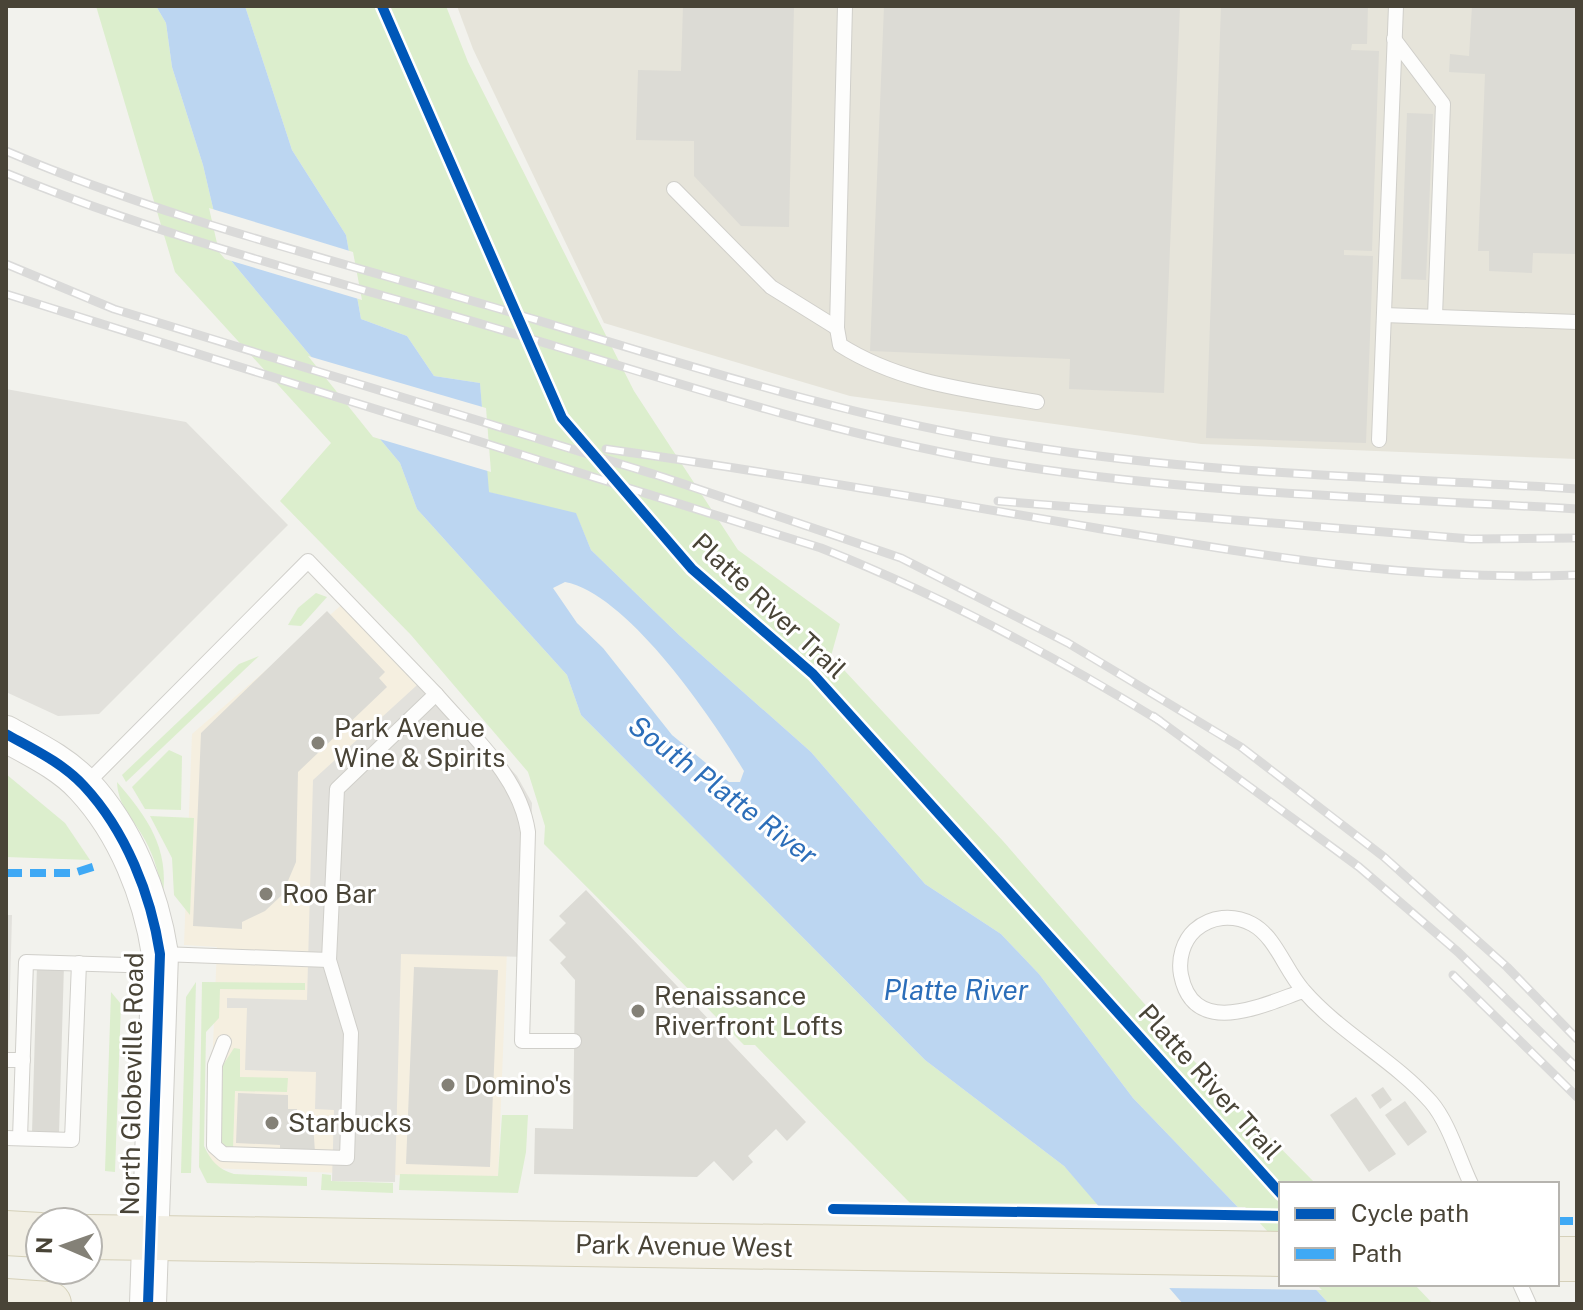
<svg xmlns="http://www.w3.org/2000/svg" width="1583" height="1310" font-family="'Public Sans',sans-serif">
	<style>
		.residential { fill: #e6e4da }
		.commercial { fill: #f5efe0 }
		.green { fill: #dceecd }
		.parking { fill: #e2e1dc }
		.water { fill: #bcd6f1; fill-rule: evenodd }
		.pier { fill: #f2f2ed }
		.building { fill: #dcdbd5 }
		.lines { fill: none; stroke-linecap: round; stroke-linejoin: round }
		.service-casing { stroke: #d0cfca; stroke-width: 16 }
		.tertiary-casing { stroke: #d0cfca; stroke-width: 38 }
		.primary-casing { stroke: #d5d0b9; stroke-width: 46 }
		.service { stroke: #fdfdfc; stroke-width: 14 }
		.tertiary { stroke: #fdfdfc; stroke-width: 36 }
		.primary { stroke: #f2efe4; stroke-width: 44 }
		.rail-casing { stroke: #dadad9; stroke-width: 9 }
		.rail { stroke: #fff; stroke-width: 6; stroke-dasharray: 18; stroke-linecap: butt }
		.quiet { stroke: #3fa9f5; stroke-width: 8; stroke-dasharray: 16 8; stroke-linecap: butt }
		.cycleway-casing { stroke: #fff; stroke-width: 15 }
		.cycleway { stroke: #0057b8; stroke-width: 10 }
		.poi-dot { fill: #848177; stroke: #fff; stroke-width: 3 }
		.labels { text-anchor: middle; stroke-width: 6; stroke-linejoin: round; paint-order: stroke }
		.street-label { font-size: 26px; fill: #494437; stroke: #fff }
		.poi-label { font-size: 26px; fill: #494437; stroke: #fff; text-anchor: start }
		.water-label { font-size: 28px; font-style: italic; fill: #2c6eb9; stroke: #fff }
	</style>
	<rect width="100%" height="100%" fill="#f2f2ed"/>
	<!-- residential -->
	<path class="residential" d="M457 6H1577V459L1201 444 850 396 604 323 473 49Z"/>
	<!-- commercial -->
	<path class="commercial" d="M345 602 513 798 498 1179 208 1168 217 947 184 945 192 734Z"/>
	<!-- green -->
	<g class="green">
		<path d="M96 6H156L166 23 172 67 203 165 223 251 400 463 417 509 567 675 581 715 925 1060 1064 1166 1098 1204 910 1203 755 1045H744L544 844 545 826 528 772 411 635 280 501 331 443 175 272Z"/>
		<path d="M245 6H446L468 62 634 391 738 550 840 624 831 656 1003 841 1195 1062 1316 1184H1281V1252L1133 1098 1039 974 1001 934 925 884 811 752 680 636 591 550 576 514 488 492 480 383 434 376 407 336 361 319 346 235 292 150Z"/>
		<path d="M316 593 327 597 301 626 288 625 298 608Z"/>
		<path d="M259 656 126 782 122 775 239 664Z"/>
		<path d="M169 750 182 756 181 810 145 809 132 787Z"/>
		<path d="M6 774 65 823 90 860 6 857Z"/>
		<path d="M117 782C148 818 169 848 163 896 159 875 155 858 145 840 134 819 118 807 117 782Z"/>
		<path d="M150 816 194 818 190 915 174 895 172 858Z"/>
		<path d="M196 982 191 1173H181L186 997Z"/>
		<path d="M202 982 305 983V990L220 989 219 1018 206 1032 204 1146C211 1161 218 1169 234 1174L307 1177V1186L207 1183 199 1167Z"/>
		<path d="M111 992 121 1004 115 1172 105 1171Z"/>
		<path d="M234 1048 240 1049V1077L288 1078 287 1092 235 1091 233 1148H227L220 1140 223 1065Z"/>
		<path d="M502 1115H528L526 1152 518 1193 399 1190 400 1174 498 1176Z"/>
		<path d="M322 1174 331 1175V1181L393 1183V1193L321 1190Z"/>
		<path d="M1311 1284H1414L1433 1304H1329Z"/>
	</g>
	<!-- parking -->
	<g class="parking">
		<path d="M6 389 186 422 288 525 99 714 58 716 6 692Z"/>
		<path d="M427 676 517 776 532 803 528 957 401 954 395 1182 332 1181 334 1110 315 1109 316 1072 245 1070 247 1008H227V998L307 1000 313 780Z"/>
		<path d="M6 915H12L8 1064H6Z"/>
	</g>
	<!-- water -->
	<path class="water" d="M156 6H245L292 150 346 235 361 319 407 336 434 376 480 383 489 492 576 513 591 550 680 636 811 752 925 884 1001 934 1039 974 1133 1098 1281 1252V1284H1311L1329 1304H1183L1064 1166 925 1060 581 715 567 675 417 509 400 463 223 251 203 165 172 67 166 23ZM565 582C628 594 712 718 744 771L740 782H729L672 735 603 648 577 623 553 588Z"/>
	<!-- pier -->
	<g class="pier">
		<path d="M209 208 353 252 362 300 225 259 219 252Z"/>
		<path d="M308 356 486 408 491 472 373 437Z"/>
		<path d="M1094 1206 1245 1207 1281 1246V1284H1316L1322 1290 1165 1288Z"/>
	</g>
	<!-- building -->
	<g class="building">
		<path d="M683 6H794L789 227 741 226 694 176V141L636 140 638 70 681 71Z"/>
		<path d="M884 6H1180L1164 393 1069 389 1070 359 870 351Z"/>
		<path d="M1221 6H1368L1367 44H1352L1351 50 1379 51 1372 251 1344 250V255L1373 256 1366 443 1206 438Z"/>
		<path d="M1472 6H1577V254L1533 253 1532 273 1489 271V251H1478L1485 74 1449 72 1450 54 1469 56Z"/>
		<path d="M1407 113 1433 114 1426 280 1401 279Z"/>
		<path d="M327 611 385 672 379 678 387 687 298 772 296 862 282 895 265 911 242 922V929L193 926 201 733Z"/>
		<path d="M586 890 806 1122 787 1141 776 1129 748 1156 753 1162 733 1181 714 1161 697 1177 534 1174 535 1128 573 1129 575 980 560 963 566 957 549 940 566 923 559 916Z"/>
		<path d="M37 965H64L59 1134 32 1133Z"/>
		<path d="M414 967 498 970 490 1167 406 1164Z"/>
		<path d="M1383 1087 1392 1100 1380 1109 1371 1095Z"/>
		<path d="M238 1093 288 1095V1109H297L296 1117 307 1118 313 1123 315 1152H280V1145L236 1143Z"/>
		<path d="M1356 1097 1396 1154 1369 1172 1330 1115Z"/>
		<path d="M1405 1101 1427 1132 1408 1146 1385 1115Z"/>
	</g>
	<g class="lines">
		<defs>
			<g id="service">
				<path d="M845 6 837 328 840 345C900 383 968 390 1037 402"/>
				<path d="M1394 39 1443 104 1435 316"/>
				<path d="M674 189 771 287 837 328"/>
				<path d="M1384 315 1577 322"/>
				<path d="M1379 440 1396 6"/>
				<path d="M436 694C472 736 520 776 528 832L522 1041H574"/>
				<path d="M84 786 308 561 436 694 337 789 329 960 351 1033 347 1158 223 1154 214 1146 215 1065 224 1042"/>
				<path d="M161 954 329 960"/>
				<path d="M1303 991C1265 1004 1194 1040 1181 975 1178 959 1183 941 1195 930 1211 916 1233 914 1252 924 1276 937 1285 970 1303 990 1340 1033 1394 1060 1431 1102 1449 1123 1459 1159 1471 1184"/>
				<path d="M6 1060H23"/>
				<path d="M6 1138 72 1140 79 963"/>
				<path d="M20 1138 26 962 159 966"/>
				<path d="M1520 1284 1529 1304"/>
			</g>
			<path id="tertiary" d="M6 734C33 749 63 763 84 786 126 831 151 895 160 954L148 1304"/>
			<g id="primary">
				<path d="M6 1233 40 1235"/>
				<path d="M88 1237 1281 1254"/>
				<path d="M1557 1259H1577"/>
				<path d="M6 1301 49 1304"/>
			</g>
		</defs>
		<!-- service casing -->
		<use href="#service" class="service-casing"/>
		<!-- tertiary casing -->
		<use href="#tertiary" class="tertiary-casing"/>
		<!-- primary casing -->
		<use href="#primary" class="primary-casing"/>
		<!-- service -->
		<use href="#service" class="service"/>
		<!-- tertiary -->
		<use href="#tertiary" class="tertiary"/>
		<!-- primary -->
		<use href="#primary" class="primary"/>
		<defs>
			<g id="rail">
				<path d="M6 151C163 218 330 259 493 307 669 359 845 418 1027 446 1208 475 1394 477 1577 489"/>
				<path d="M6 173C161 237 325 278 485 325 661 377 837 438 1019 466 1203 494 1391 498 1577 509"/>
				<path d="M6 264 114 309 663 477 901 558 1068 643 1241 747 1384 857 1507 967 1577 1039"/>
				<path d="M6 294 821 548C940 595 1051 654 1160 721"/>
				<path d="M606 449C770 472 933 500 1096 528 1260 555 1410 582 1577 575"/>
				<path d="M998 501 1471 539 1577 538"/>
				<path d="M1153 716 1359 867 1458 952 1577 1068"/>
				<path d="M1453 975 1577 1097"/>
			</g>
		</defs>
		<!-- rail casing -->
		<use href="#rail" class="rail-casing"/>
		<!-- rail -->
		<use href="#rail" class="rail"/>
		<!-- quiet -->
		<g class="quiet">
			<path d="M6 873H74L96 866"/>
			<path d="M1557 1221H1577"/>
		</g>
		<defs>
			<g id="cycleway">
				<path d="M382 6 562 418 692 569 813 674 1281 1194"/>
				<path d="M6 734C33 749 63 763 84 786 126 831 151 895 160 954L148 1304"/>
				<path d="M833 1209 1281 1216"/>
			</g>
		</defs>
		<!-- cycleway casing -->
		<use href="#cycleway" class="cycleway-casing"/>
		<!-- cycleway -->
		<use href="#cycleway" class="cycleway"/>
	</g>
	<!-- markers -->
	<g class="poi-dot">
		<circle cx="318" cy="743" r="8"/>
		<circle cx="266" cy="894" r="8"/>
		<circle cx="638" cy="1011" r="8"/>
		<circle cx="448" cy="1085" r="8"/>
		<circle cx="272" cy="1123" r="8"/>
	</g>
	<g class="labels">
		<!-- street labels -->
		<g class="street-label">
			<text transform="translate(769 606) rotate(43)" y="9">Platte River Trail</text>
			<text transform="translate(1210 1082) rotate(48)" y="9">Platte River Trail</text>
			<text transform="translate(132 1084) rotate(-89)" y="9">North Globeville Road</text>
			<text transform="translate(684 1246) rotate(1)" y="9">Park Avenue West</text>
		</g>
		<!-- poi labels -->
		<g class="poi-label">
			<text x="334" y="737">Park Avenue<tspan x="334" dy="30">Wine &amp; Spirits</tspan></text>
			<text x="282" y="903">Roo Bar</text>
			<text x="654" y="1005">Renaissance<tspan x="654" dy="30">Riverfront Lofts</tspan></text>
			<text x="464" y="1094">Domino's</text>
			<text x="288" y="1132">Starbucks</text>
		</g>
		<!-- water labels -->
		<g class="water-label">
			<text transform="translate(723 790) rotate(37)" y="10">South Platte River</text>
			<text x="956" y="1000">Platte River</text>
		</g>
	</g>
	<!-- border -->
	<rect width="1583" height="1310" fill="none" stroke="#494437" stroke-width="16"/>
	<!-- legend -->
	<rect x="1279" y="1182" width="280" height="104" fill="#ffffff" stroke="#b6b4af" stroke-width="2"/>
	<rect x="1295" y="1208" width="40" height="12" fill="#0057b8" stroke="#b6b4af" stroke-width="2"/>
	<text x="1351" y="1222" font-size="24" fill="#494437">Cycle path</text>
	<rect x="1295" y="1248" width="40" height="12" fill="#3fa9f5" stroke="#b6b4af" stroke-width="2"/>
	<text x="1351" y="1262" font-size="24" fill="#494437">Path</text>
	<!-- north arrow -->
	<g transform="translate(64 1246) rotate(272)"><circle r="38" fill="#ffffff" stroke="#b6b4af" stroke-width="2"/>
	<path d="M0-6L14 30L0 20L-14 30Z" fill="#848177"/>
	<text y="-12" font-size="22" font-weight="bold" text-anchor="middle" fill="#494437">N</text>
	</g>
</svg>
